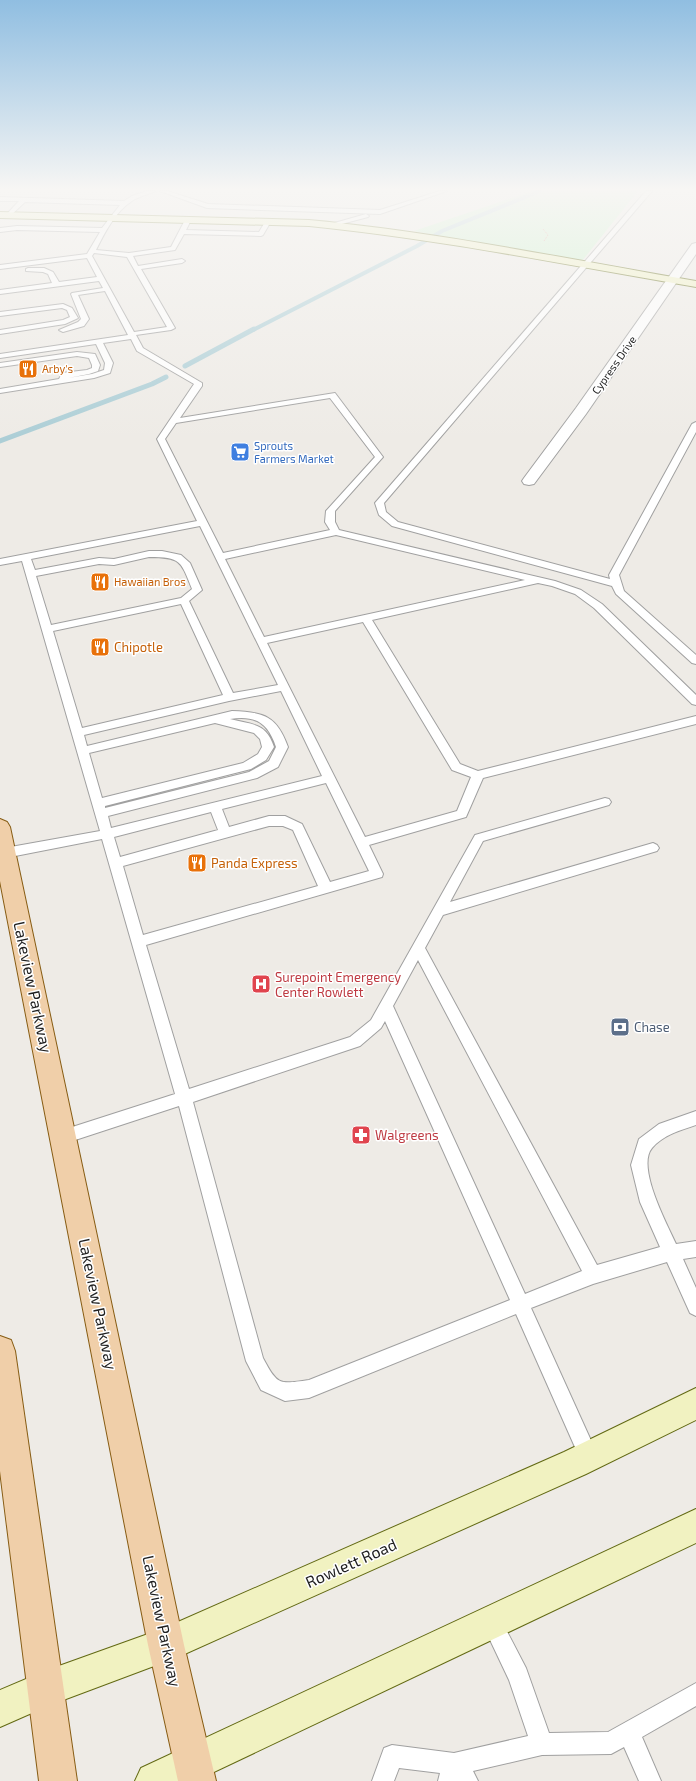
<svg xmlns="http://www.w3.org/2000/svg" width="696" height="1781" font-family="'Exo 2',sans-serif">
	<style>
		.park { fill: #c9f3cb }
		.lines { fill: none; stroke-linecap: round; stroke-linejoin: round }
		.stream-far1 { stroke: #acced6; stroke-width: 4 }
		.stream { stroke: #acced6; stroke-width: 5 }
		.lane-casing { stroke: #a0a0a0; stroke-width: 2 }
		.street-casing { stroke: #a0a0a0; stroke-width: 2 }
		.secondary-casing { stroke: #626913; stroke-width: 2 }
		.primary-casing { stroke: #875c13; stroke-width: 2 }
		.path { stroke: #e9847d; stroke-width: 1; stroke-dasharray: 1 1; stroke-linecap: butt }
		.lane { fill: #fff; fill-rule: evenodd }
		.street { fill: #fff; fill-rule: evenodd }
		.secondary { fill: #f1f2c1; fill-rule: evenodd }
		.primary { fill: #f0cfa9; fill-rule: evenodd }
		.labels { text-anchor: middle; stroke-width: 3; stroke-linejoin: round; paint-order: stroke }
		.far-street-label { font-size: 11px; fill: #1f1f1f; stroke: #fff }
		.far-food-label { font-size: 11px; fill: #c56008; stroke: #fff; text-anchor: start }
		.far-shop-label { font-size: 11px; fill: #366cbe; stroke: #fff; text-anchor: start }
		.food-label { font-size: 13px; fill: #c56008; stroke: #fff; text-anchor: start }
		.health-label { font-size: 13px; fill: #be3a42; stroke: #fff; text-anchor: start }
		.service-label { font-size: 13px; fill: #4e5e75; stroke: #fff; text-anchor: start }
		.near-street-label { font-size: 16px; fill: #1f1f1f; stroke: #fff }
	</style>
	<rect width="100%" height="100%" fill="#eeebe6"/>
	<!-- park -->
	<path class="park" d="M532 191H638L582 261 414 231Z"/>
	<g class="lines">
		<!-- stream-far1 -->
		<path class="stream-far1" d="M253 330 417 246 442 231 540 191"/>
		<!-- stream -->
		<g class="stream">
			<path d="M185 366 254 329"/>
			<path d="M0 441 152 384 166 377"/>
		</g>
		<defs>
			<g id="lane">
				<path d="M147 191H155C148 195 139 196 132 201 115 212 105 232 96 250L129 253 171 247 185 220 188 218 191 220 186 230 259 232 265 222 270 223 263 235 261 236 184 234 175 250 133 256 138 266 182 259 185 261 182 263 141 269 175 328 171 330 136 335 143 348 202 383V386L180 418 335 393 383 457 335 511V522L339 530 555 581 581 590 602 604 696 695V705L692 704 594 608 575 594 552 586 538 583 372 620 460 764 478 771 696 716V724L483 778 466 817 369 845 383 874 382 877 146 945 189 1089 350 1037 371 1020 475 835 605 798 609 799 611 802 609 805 483 841 450 902 653 843 657 845 659 848 657 851 443 915 425 948 597 1265 660 1247 640 1202 631 1165 639 1139 659 1124 696 1111V1125C681 1130 663 1135 652 1148 636 1167 667 1224 676 1244L696 1241V1257L683 1259 696 1288V1316L690 1313 667 1262 593 1284 531 1308 598 1456 596 1463 589 1465 582 1463 516 1314 309 1398 285 1401 261 1390 246 1361 179 1106 63 1144 57 1142 55 1137 57 1132 63 1130 175 1094 102 839 5 858 0 855 1 850 5 848 100 831 22 561 0 565V559L197 521 157 439 194 384 137 351 131 339 103 343 113 363 110 373 94 378 0 393V389L59 379 62 373 87 370 92 368V365L89 358 77 356 0 367V363L77 352 95 354 100 365 98 371 89 374 68 378 92 374 104 370 105 363 96 344 0 358V354L128 335 105 291 78 295 89 319 84 326 63 332 59 330 78 322 81 319 71 294 72 293 103 288 99 281 0 294V290L52 283 48 274 43 272 26 271V269L28 268H44L53 272 59 282 97 277 87 258 0 269V265L87 254 100 232 17 230 0 232V228L17 226 102 228 120 205 25 202 9 217 6 215 19 201H0V197L124 201 132 196ZM94 253 127 257 167 327 134 332 92 256ZM330 398 375 457 326 511 325 522 330 530 223 553 165 439 176 423ZM200 526 278 685 233 693 189 601 202 590 190 563 181 555 162 551H149L114 559 99 558 35 570 31 559ZM336 535 525 580 264 637 225 559ZM149 557C181 557 181 561 192 589L181 598 51 625 36 576 99 564 114 565ZM181 604 223 695 82 728 53 631ZM363 622 452 770 471 777 457 811 365 837 267 643ZM281 691 322 776 111 828 108 816 257 778 278 767 288 747C277 716 264 712 232 711L87 746 84 735 229 701ZM230 719C256 715 268 723 276 747L269 761 249 772 105 808V806L251 769 266 760 274 747C266 722 252 725 230 719ZM215 723 254 733 260 739 262 747 258 754 243 763 102 798 89 753ZM326 783 369 871 330 882 302 824 285 816H269L229 827 222 809ZM211 812 218 830 120 857 114 837ZM269 826H283L293 830 318 886 143 935 123 866ZM418 960 582 1271 525 1294 393 1006ZM385 1021 510 1300 309 1380C279 1384 278 1386 263 1358L193 1102 360 1046 381 1028Z"/>
				<path d="M160 191H167L208 204 380 210 440 191H447L380 214 207 208Z"/>
				<path d="M646 191H652L384 503 386 512 398 522 610 579 609 575 692 424 696 422V432L619 575 624 591 696 655V664L692 663 616 594 612 586 392 526 379 515 375 503Z"/>
				<path d="M366 214 369 216 368 217 334 226 331 224Z"/>
				<path d="M63 304 72 308 78 318 76 319 65 324 0 334V330L63 320 70 317 67 310 62 308 0 316V312Z"/>
				<path d="M492 1613 499 1616 526 1668 549 1733 608 1732 696 1683V1706L642 1737 661 1781H639L624 1747 611 1754 542 1755 473 1771 478 1781H438L440 1773 399 1768 394 1781H372L384 1748 392 1745 454 1753 528 1736 509 1680 482 1623 485 1616Z"/>
			</g>
			<path id="street" d="M696 243V254L586 414 534 484 529 485 524 484 522 481 524 478 576 408 692 244Z"/>
			<g id="secondary">
				<path d="M0 212 309 220C439 232 567 259 696 281V287C567 265 439 239 309 226L0 218Z"/>
				<path d="M696 1388V1420L586 1474 178 1657 50 1705 0 1727V1690L45 1671 162 1629 564 1452Z"/>
				<path d="M696 1509V1543L195 1781H135L141 1768Z"/>
			</g>
			<g id="primary">
				<path d="M0 819 7 822 10 827 184 1645 216 1781H178L148 1645 0 881Z"/>
				<path d="M0 1336 11 1340 15 1351 77 1781H39L0 1471Z"/>
			</g>
		</defs>
		<!-- lane casing -->
		<use href="#lane" class="lane-casing"/>
		<!-- street casing -->
		<use href="#street" class="street-casing"/>
		<!-- secondary casing -->
		<use href="#secondary" class="secondary-casing"/>
		<!-- primary casing -->
		<use href="#primary" class="primary-casing"/>
		<!-- path -->
		<path class="path" d="M543 229 548 235 544 241"/>
		<!-- lane -->
		<use href="#lane" class="lane"/>
		<!-- street -->
		<use href="#street" class="street"/>
		<!-- secondary -->
		<use href="#secondary" class="secondary"/>
		<!-- primary -->
		<use href="#primary" class="primary"/>
	</g>
	<!-- sky -->
	<linearGradient id="sky" x2="0" y2="1"><stop stop-color="#90bee1"/><stop offset="0.43" stop-color="#f7f6f4"/><stop offset="1" stop-color="#f7f6f4" stop-opacity="0"/></linearGradient>
	<rect width="696" height="440" fill="url(#sky)"/>
	<!-- icons -->
	<defs>
		<symbol id="restaurant-square" viewBox="-11 -11 22 22"><rect x="-9" y="-9" width="18" height="18" rx="4" fill="#e8710a" stroke="#fff"/><path d="M-5-6h1v4h1v-4h1v4h1v-4h1v5L-1.5 .5V6h-2V.5L-5-1ZM5-6V6H3V1.5H1.5Q1.5-4 5-6Z" fill="#fff"/></symbol>
		<symbol id="supermarket-square" viewBox="-11 -11 22 22"><rect x="-9" y="-9" width="18" height="18" rx="4" fill="#3f7fe0" stroke="#fff"/><path d="M-6-5.5h2.5l.6 2H6L4.5 2H-2.5L-4.4-4H-6ZM-1.5 3.2a1.3 1.3 0 1 0 .1 0ZM3 3.2a1.3 1.3 0 1 0 .1 0Z" fill="#fff"/></symbol>
		<symbol id="hospital-square" viewBox="-11 -11 22 22"><rect x="-9" y="-9" width="18" height="18" rx="4" fill="#e0444e" stroke="#fff"/><path d="M-5-5h3v3.5h4V-5h3V5h-3V1.5h-4V5h-3Z" fill="#fff"/></symbol>
		<symbol id="bank-square" viewBox="-11 -11 22 22"><rect x="-9" y="-9" width="18" height="18" rx="4" fill="#5c6f8a" stroke="#fff"/><path d="M-6-4H6V4H-6ZM0-2.3a2.3 2.3 0 1 0 0 4.6a2.3 2.3 0 1 0 0-4.6Z" fill="#fff"/></symbol>
		<symbol id="pharmacy-square" viewBox="-11 -11 22 22"><rect x="-9" y="-9" width="18" height="18" rx="4" fill="#e0444e" stroke="#fff"/><path d="M-2-6h4v4h4v4h-4v4h-4v-4h-4v-4h4Z" fill="#fff"/></symbol>
	</defs>
	<g fill-rule="evenodd">
		<use href="#restaurant-square" x="17" y="358" width="22" height="22"/>
		<use href="#supermarket-square" x="229" y="441" width="22" height="22"/>
		<use href="#restaurant-square" x="89" y="571" width="22" height="22"/>
		<use href="#restaurant-square" x="89" y="636" width="22" height="22"/>
		<use href="#restaurant-square" x="186" y="852" width="22" height="22"/>
		<use href="#hospital-square" x="250" y="973" width="22" height="22"/>
		<use href="#bank-square" x="609" y="1016" width="22" height="22"/>
		<use href="#pharmacy-square" x="350" y="1124" width="22" height="22"/>
	</g>
	<g class="labels">
		<!-- far-street labels -->
		<g class="far-street-label">
			<text transform="translate(614 365) rotate(-55)" y="4">Cypress Drive</text>
		</g>
		<!-- far-food labels -->
		<g class="far-food-label">
			<text x="42" y="373">Arby's</text>
			<text x="114" y="586">Hawaiian Bros</text>
		</g>
		<!-- far-shop labels -->
		<g class="far-shop-label">
			<text x="254" y="450">Sprouts<tspan x="254" dy="13">Farmers Market</tspan></text>
		</g>
		<!-- food labels -->
		<g class="food-label">
			<text x="114" y="652">Chipotle</text>
			<text x="211" y="868">Panda Express</text>
		</g>
		<!-- health labels -->
		<g class="health-label">
			<text x="275" y="982">Surepoint Emergency<tspan x="275" dy="15">Center Rowlett</tspan></text>
			<text x="375" y="1140">Walgreens</text>
		</g>
		<!-- service labels -->
		<g class="service-label">
			<text x="634" y="1032">Chase</text>
		</g>
		<!-- near-street labels -->
		<g class="near-street-label">
			<text transform="translate(33 987) rotate(78)" y="6">Lakeview Parkway</text>
			<text transform="translate(98 1304) rotate(78)" y="6">Lakeview Parkway</text>
			<text transform="translate(351 1563) rotate(-24)" y="6">Rowlett Road</text>
			<text transform="translate(162 1621) rotate(78)" y="6">Lakeview Parkway</text>
		</g>
	</g>
</svg>
